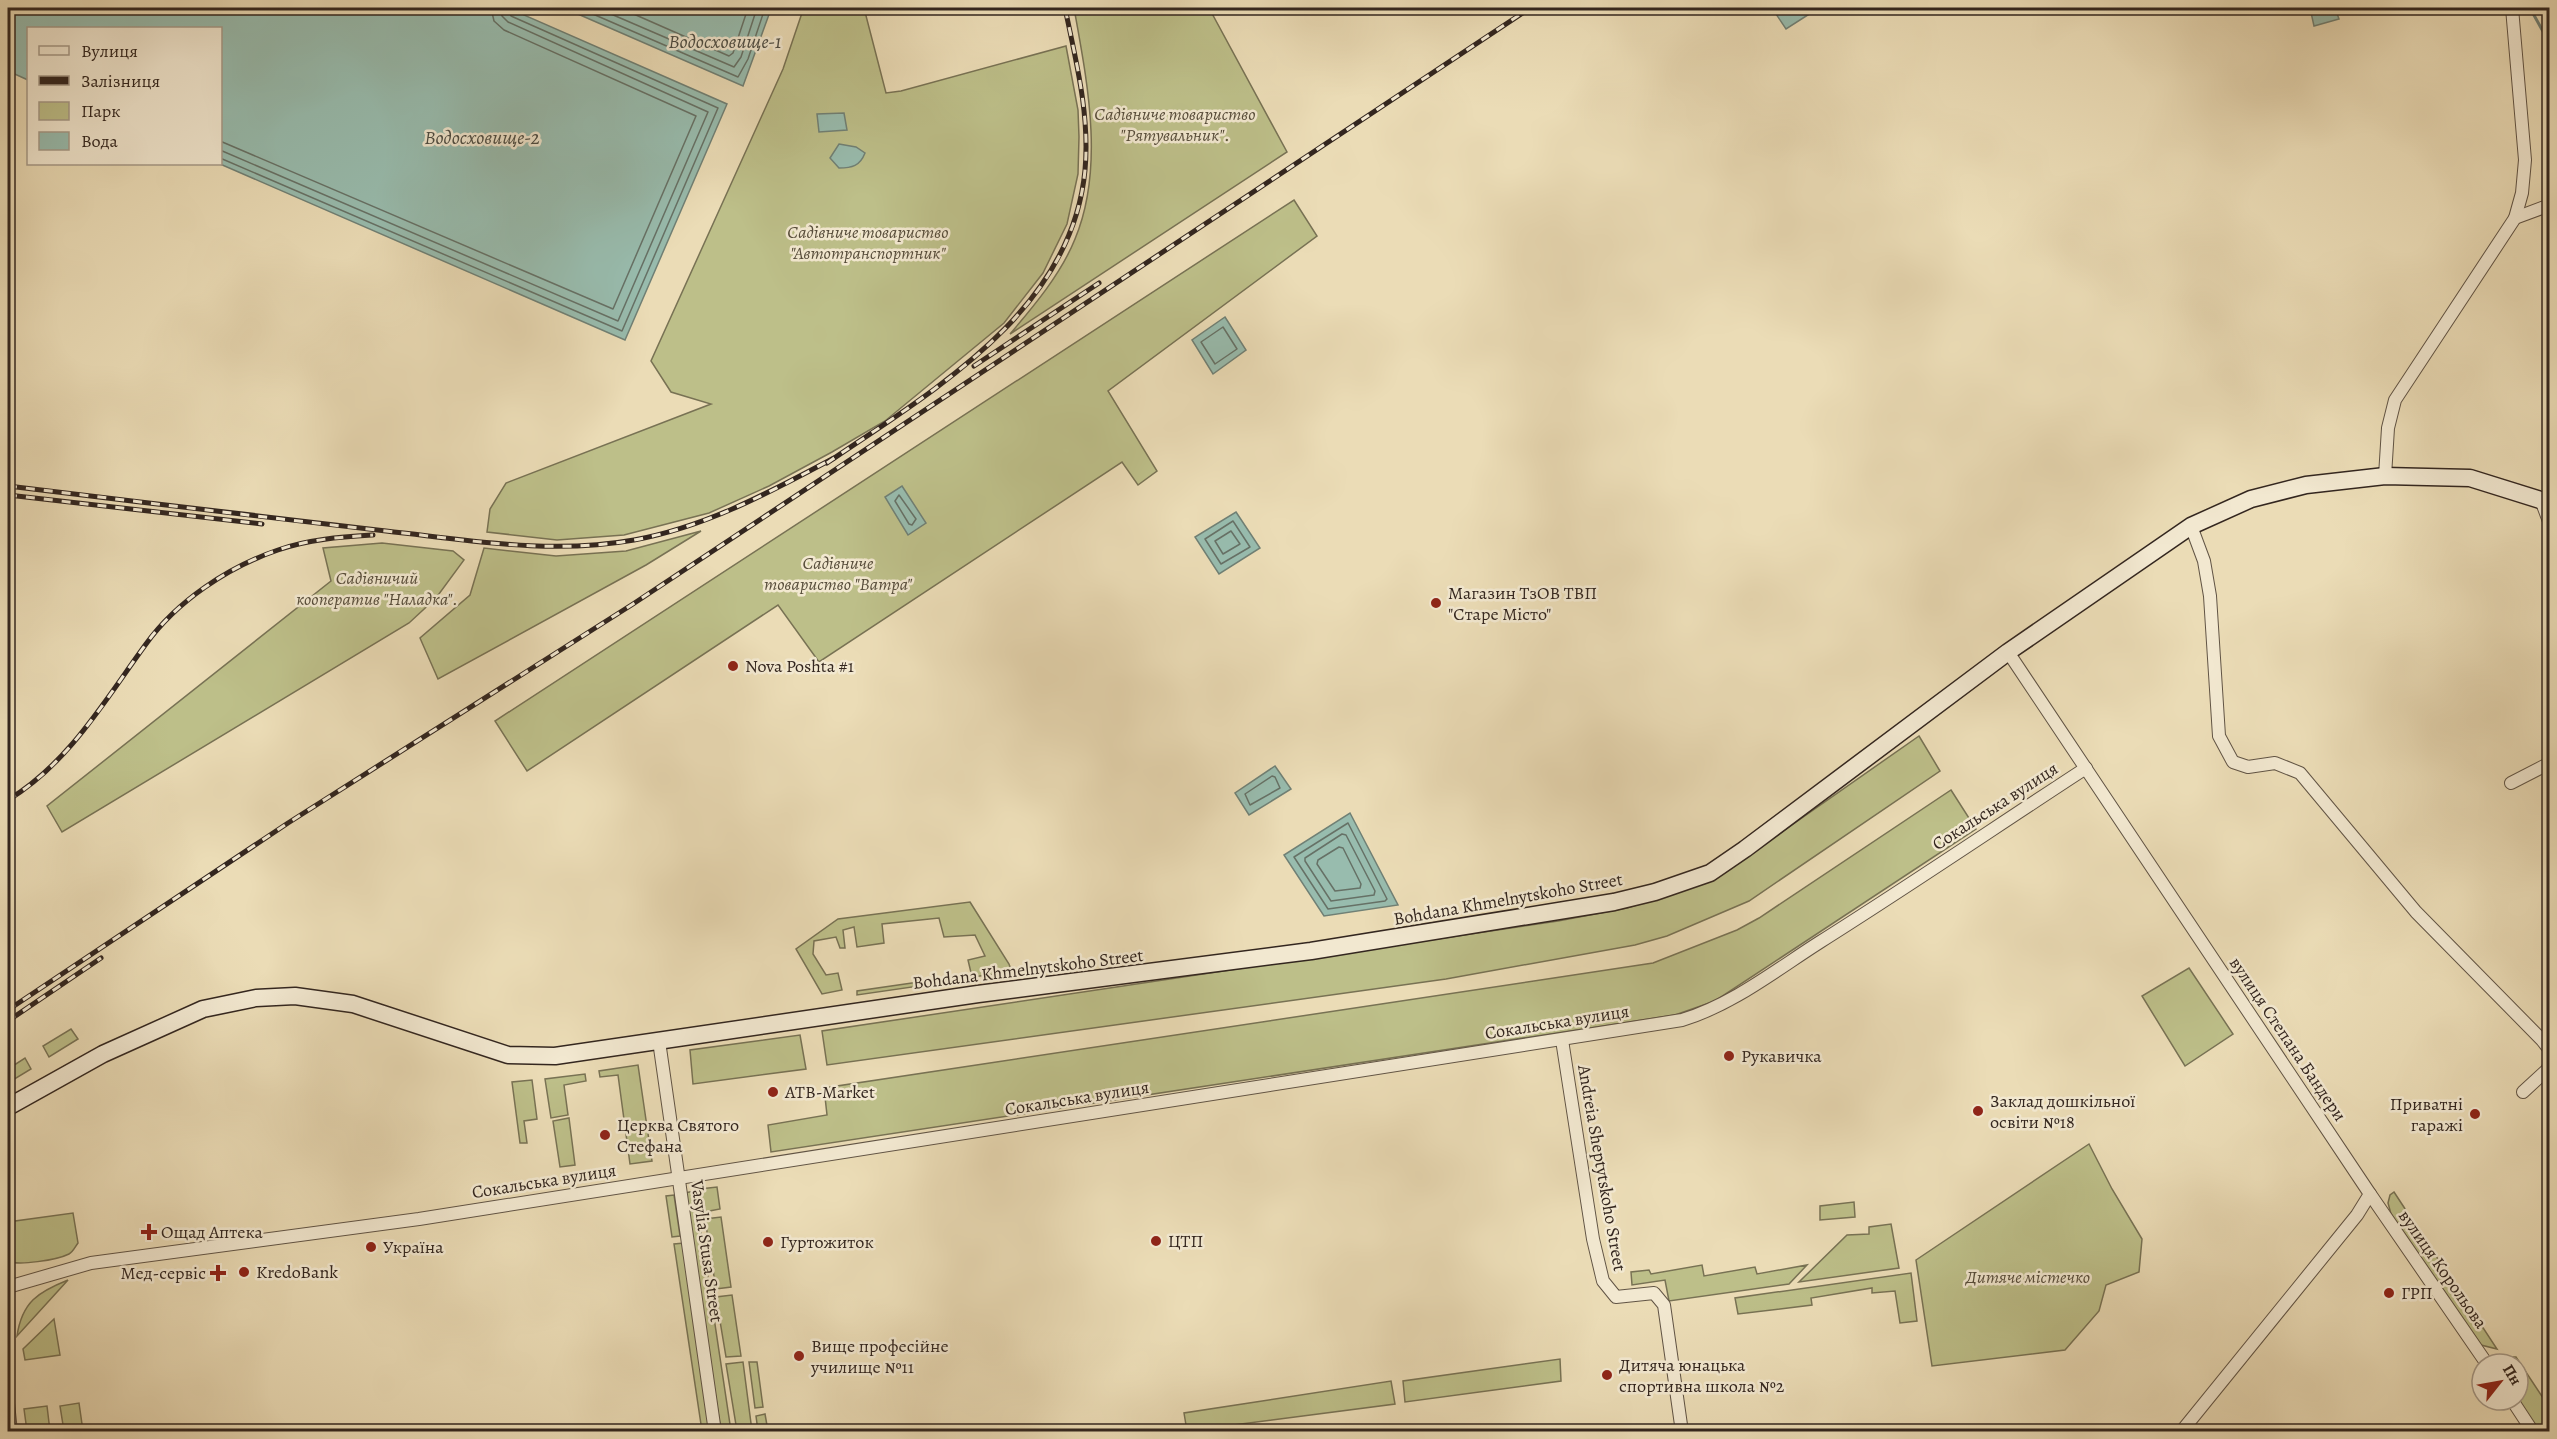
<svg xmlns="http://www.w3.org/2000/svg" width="2557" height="1439" font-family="Alegreya,serif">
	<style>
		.green { fill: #bdbf89; stroke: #787254; stroke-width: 1.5 }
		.water { fill: #98bcae; stroke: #708075; stroke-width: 1.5 }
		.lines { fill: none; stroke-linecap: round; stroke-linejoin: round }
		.shore { stroke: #667166; stroke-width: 1.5 }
		.stream { stroke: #708075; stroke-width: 3 }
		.street-casing { stroke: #615445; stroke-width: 14 }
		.secondary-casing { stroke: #33261f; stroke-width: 19 }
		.street { stroke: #f2e8d0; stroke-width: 12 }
		.secondary { stroke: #f2e8d0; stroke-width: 16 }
		.rail-casing { stroke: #33261f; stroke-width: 5 }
		.rail { stroke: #f2e8d0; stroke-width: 3; stroke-dasharray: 9; stroke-linecap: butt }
		.poi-dot { fill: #8f2418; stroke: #f2e8d0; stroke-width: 2 }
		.labels { text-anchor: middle; stroke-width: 5; stroke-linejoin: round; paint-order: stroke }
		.park-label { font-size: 18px; font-style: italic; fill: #564c3a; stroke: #f2e8d0 }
		.poi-label { font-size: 18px; fill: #33261f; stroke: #f2e8d0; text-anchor: start }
		.street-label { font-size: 18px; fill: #33261f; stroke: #f2e8d0 }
		.water-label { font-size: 20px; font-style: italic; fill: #4c4c43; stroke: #f2e8d0 }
	</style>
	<rect width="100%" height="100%" fill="#ebdcb6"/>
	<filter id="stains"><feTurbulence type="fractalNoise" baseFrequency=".00333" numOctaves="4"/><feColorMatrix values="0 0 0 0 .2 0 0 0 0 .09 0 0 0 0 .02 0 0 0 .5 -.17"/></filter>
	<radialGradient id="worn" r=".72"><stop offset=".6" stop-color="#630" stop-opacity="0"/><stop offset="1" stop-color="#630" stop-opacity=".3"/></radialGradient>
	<!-- green -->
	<g class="green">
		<path d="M813 8H864L886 93 901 91 1066 46 1078 110 1079 137 1078 174 1067 224 1043 273 1004 323 885 421 832 452 769 486 709 513 624 535 557 540 487 532 490 509 506 483 711 404 671 392 651 361 783 69 803 10Z"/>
		<path d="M1074 8H1209L1287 152 1010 334C1034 306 1061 274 1075 239 1105 167 1087 81 1074 8Z"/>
		<path d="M1294 200 1317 236 1108 391 1157 471 1138 485 1122 462 819 662 778 605 527 771 495 721Z"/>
		<path d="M701 531 646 565 438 679 420 638 470 595 484 548 556 556 626 551Z"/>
		<path d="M382 543 453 551 464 560 436 598 409 623 62 832 47 806 331 581 323 548Z"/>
		<path d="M1919 736 1940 771 1749 901 1667 936 1635 945 1446 979 827 1065 822 1031 1558 921 1627 908 1682 891 1723 873Z"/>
		<path d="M1951 790 1976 829 1715 1001 1675 1015 771 1152 768 1125 827 1115 824 1088 1653 963 1737 930 1759 918Z"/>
		<path d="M970 902 1009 964 1012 972 972 977 968 960 985 956 975 935 944 937 939 918 882 924 884 943 857 947 854 927 843 930 845 948H840L836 937 814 941 813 954 826 975 838 973 842 990 822 994 796 949 838 919Z"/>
		<path d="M2189 968 2233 1034 2185 1066 2142 996Z"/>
		<path d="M953 977 954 981 857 995V991Z"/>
		<path d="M71 1029 78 1039 49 1057 43 1046Z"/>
		<path d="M800 1035 806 1069 693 1084 690 1050Z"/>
		<path d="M25 1058 31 1069 8 1083V1069Z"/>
		<path d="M638 1065 652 1161 630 1164 618 1075 600 1077 599 1071Z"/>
		<path d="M585 1074 586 1081 564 1085 568 1115 551 1118 545 1079Z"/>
		<path d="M532 1080 537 1119 524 1121 527 1143H520L512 1082Z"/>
		<path d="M569 1118 575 1165 560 1167 553 1121Z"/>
		<path d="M2089 1144 2112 1189 2142 1239 2139 1272 2106 1285 2099 1311 2065 1350 1932 1366 1916 1260Z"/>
		<path d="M717 1187 720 1209 704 1212 700 1189Z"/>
		<path d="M695 1191 731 1431H721L684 1193Z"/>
		<path d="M2394 1192 2497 1349 2481 1345 2391 1214 2388 1203 2390 1195Z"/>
		<path d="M674 1195 680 1236 672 1237 666 1196Z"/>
		<path d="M1854 1202 1855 1217 1820 1220V1206Z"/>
		<path d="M73 1213 78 1243C75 1247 73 1252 69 1254 57 1260 18 1266 8 1261V1222Z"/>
		<path d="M721 1217 731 1287 716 1289 705 1219Z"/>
		<path d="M1891 1224 1899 1268 1799 1282 1847 1235 1869 1234V1227Z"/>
		<path d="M684 1243 712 1431H702L674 1244Z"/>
		<path d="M1702 1265 1704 1276 1755 1267 1757 1274 1807 1265 1789 1284 1669 1301 1665 1280 1632 1285 1631 1272 1649 1270 1651 1274Z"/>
		<path d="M1911 1273 1917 1321 1900 1323 1895 1291 1872 1293V1288L1811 1298 1812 1305 1738 1314 1735 1298Z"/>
		<path d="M68 1280 17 1336C22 1302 38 1292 68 1280Z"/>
		<path d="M732 1295 741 1356 726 1357 716 1297Z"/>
		<path d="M54 1319 60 1355 25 1360 23 1349Z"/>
		<path d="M2510 1357H2516L2549 1407V1427L2537 1429 2518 1400V1364H2501Z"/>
		<path d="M1560 1359 1561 1381 1405 1402 1403 1381Z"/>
		<path d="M743 1362 752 1431H737L726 1364Z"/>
		<path d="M749 1362H757L763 1407 755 1408Z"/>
		<path d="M1391 1381 1395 1404 1187 1431 1184 1413Z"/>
		<path d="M79 1403 83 1431H64L60 1406Z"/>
		<path d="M47 1406 50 1431H27L24 1409Z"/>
		<path d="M765 1414 768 1431H758L756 1416Z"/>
	</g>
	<!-- water -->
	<g class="water">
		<path d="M8 8H508L727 104 625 340 220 164V28H28V80L8 71Z"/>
		<path d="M564 8H770L771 9 743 86Z"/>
		<path d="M1772 8H1811L1814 11 1786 29Z"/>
		<path d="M2310 8H2335L2339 19 2314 26Z"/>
		<path d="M844 113 847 130 819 132 817 114Z"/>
		<path d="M839 144 856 147 865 153C860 166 852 168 839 168L830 158Z"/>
		<path d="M1225 317 1246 350 1213 374 1192 340Z"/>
		<path d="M902 486 926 523 908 535 885 497Z"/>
		<path d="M1236 512 1260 548 1219 574 1195 537Z"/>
		<path d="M1275 766 1291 789 1249 815 1235 793Z"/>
		<path d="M1350 813 1398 905 1324 916 1284 855Z"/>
	</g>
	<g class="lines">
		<!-- shore -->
		<g class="shore">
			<path d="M579 8 738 77 748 59 765 8"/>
			<path d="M597 8 734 67 741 57 757 8"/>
			<path d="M620 8 729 56 733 53 748 8"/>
			<path d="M220 141 613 309 696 116 504 30 494 21 491 8"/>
			<path d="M220 150 618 321 708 112 508 22 502 16 500 8"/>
			<path d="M220 158 622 331 718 108 511 16 507 8"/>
			<path d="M1223 327 1237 349 1215 364 1201 342Z"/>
			<path d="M899 495 916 519 912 525 909 524 895 501Z"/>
			<path d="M1233 521 1250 547 1221 564 1205 539Z"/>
			<path d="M1231 531 1240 544 1223 554 1215 541Z"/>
			<path d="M1272 776 1275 777 1280 788 1250 805 1245 794Z"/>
			<path d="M1348 823 1387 899 1385 901 1328 909 1294 857Z"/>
			<path d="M1342 834 1346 835 1375 891 1374 895 1331 901 1305 861V858Z"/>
			<path d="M1339 847 1343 848 1361 884 1360 888 1335 891 1317 864 1318 860Z"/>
		</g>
		<!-- stream -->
		<path class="stream" d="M2530 8 2550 44"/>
		<defs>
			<g id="street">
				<path d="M2515 218 2550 205"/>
				<path d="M2385 476 2388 428 2395 400 2515 218 2522 193 2525 160 2512 8"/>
				<path d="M2541 500 2550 524"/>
				<path d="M2191 526 2204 561 2210 596 2219 736 2233 762 2248 767 2275 763 2300 773 2416 912 2542 1040 2549 1049 2550 1056"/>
				<path d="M2008 652 2370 1194 2357 1215 2181 1432"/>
				<path d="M2511 783 2550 763"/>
				<path d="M1562 1040 1593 1239 1603 1281 1616 1297 1654 1293 1664 1305 1682 1432"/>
				<path d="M659 1041 715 1432"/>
				<path d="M2523 1092 2548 1069 2550 1060"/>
				<path d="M2370 1194 2487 1364"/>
				<path d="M8 1287 91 1263 419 1219 1682 1020C1732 1005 1776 970 1820 942 1909 886 1997 826 2086 768"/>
				<path d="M2512 1400 2533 1432"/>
				<path d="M8 1403 11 1432"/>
			</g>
			<path id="secondary" d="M8 1107 103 1054 203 1009 256 998 295 996 353 1004 508 1055 555 1056 978 994 1311 951 1614 902 1655 892 1710 873 1745 849 2008 652 2191 526 2251 499 2306 485 2385 476 2470 478 2550 503"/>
		</defs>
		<!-- street casing -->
		<use href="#street" class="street-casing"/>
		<!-- secondary casing -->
		<use href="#secondary" class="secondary-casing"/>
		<!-- street -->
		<use href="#street" class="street"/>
		<!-- secondary -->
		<use href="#secondary" class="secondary"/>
		<defs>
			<g id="rail">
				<path d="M974 366 1099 283"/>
				<path d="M827 463C932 391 1072 312 1085 170 1090 115 1076 61 1065 8"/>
				<path d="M8 486C134 501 260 517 386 531 469 540 550 555 634 540 706 527 770 492 834 458"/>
				<path d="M8 495 262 524"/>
				<path d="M8 800C69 763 105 700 146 644 177 601 228 567 278 550 309 539 342 537 373 535"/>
				<path d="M8 1010 288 823 633 604 1530 8"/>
				<path d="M8 1021 101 958"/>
			</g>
		</defs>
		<!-- rail casing -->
		<use href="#rail" class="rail-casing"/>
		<!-- rail -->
		<use href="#rail" class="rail"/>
	</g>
	<!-- markers -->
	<g class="poi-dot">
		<circle cx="1436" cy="603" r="6"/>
		<circle cx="733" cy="666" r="6"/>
		<circle cx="1729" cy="1056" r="6"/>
		<circle cx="773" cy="1092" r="6"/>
		<circle cx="1978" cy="1111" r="6"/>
		<circle cx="2475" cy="1114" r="6"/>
		<circle cx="605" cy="1135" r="6"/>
		<path d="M146 1223h6v6h6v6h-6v6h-6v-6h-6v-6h6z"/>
		<circle cx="1156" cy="1241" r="6"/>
		<circle cx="768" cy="1242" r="6"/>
		<circle cx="371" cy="1247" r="6"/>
		<circle cx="244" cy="1272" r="6"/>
		<path d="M215 1264h6v6h6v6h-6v6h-6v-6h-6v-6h6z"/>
		<circle cx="2389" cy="1293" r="6"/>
		<circle cx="799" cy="1356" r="6"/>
		<circle cx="1607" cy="1375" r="6"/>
	</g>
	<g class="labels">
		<!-- park labels -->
		<g class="park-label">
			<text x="1175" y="120">Садівниче товариство<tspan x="1175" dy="21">"Рятувальник".</tspan></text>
			<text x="868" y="238">Садівниче товариство<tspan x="868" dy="21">"Автотранспортник"</tspan></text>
			<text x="838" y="569">Садівниче<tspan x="838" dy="21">товариство "Ватра"</tspan></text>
			<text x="377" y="584">Садівничий<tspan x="377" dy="21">кооператив "Наладка".</tspan></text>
			<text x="2028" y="1283">Дитяче містечко</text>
		</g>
		<!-- poi labels -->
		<g class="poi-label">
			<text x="1448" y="599">Магазин ТзОВ ТВП<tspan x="1448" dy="21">"Старе Місто"</tspan></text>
			<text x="745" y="672">Nova Poshta #1</text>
			<text x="1741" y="1062">Рукавичка</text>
			<text x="785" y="1098">ATB-Market</text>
			<text x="1990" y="1107">Заклад дошкільної<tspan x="1990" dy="21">освіти №18</tspan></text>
			<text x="2463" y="1110" text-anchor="end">Приватні<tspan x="2463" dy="21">гаражі</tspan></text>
			<text x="617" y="1131">Церква Святого<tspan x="617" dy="21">Стефана</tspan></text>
			<text x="161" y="1238">Ощад Аптека</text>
			<text x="1168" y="1247">ЦТП</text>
			<text x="780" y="1248">Гуртожиток</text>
			<text x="383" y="1253">Україна</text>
			<text x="256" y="1278">KredoBank</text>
			<text x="206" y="1279" text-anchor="end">Мед-сервіс</text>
			<text x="2401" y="1299">ГРП</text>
			<text x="811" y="1352">Вище професійне<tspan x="811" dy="21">училище №11</tspan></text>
			<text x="1619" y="1371">Дитяча юнацька<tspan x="1619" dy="21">спортивна школа №2</tspan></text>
		</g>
		<!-- street labels -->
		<g class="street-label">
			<text transform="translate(1995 806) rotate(-33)" y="6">Сокальська вулиця</text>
			<text transform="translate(1508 899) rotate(-10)" y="6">Bohdana Khmelnytskoho Street</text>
			<text transform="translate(1028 969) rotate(-7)" y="6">Bohdana Khmelnytskoho Street</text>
			<text transform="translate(1557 1022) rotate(-9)" y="6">Сокальська вулиця</text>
			<text transform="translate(2288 1039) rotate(56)" y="6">вулиця Степана Бандери</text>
			<text transform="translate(1077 1098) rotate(-9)" y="6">Сокальська вулиця</text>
			<text transform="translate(1602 1168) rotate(80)" y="6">Andreia Sheptytskoho Street</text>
			<text transform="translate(544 1181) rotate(-9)" y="6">Сокальська вулиця</text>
			<text transform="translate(707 1251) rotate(82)" y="6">Vasylia Stusa Street</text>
			<text transform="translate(2443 1269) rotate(55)" y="6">вулиця Корольова</text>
		</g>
		<!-- water labels -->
		<g class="water-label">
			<text x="725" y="48">Водосховище-1</text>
			<text x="482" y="144">Водосховище-2</text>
		</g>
	</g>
	<!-- margin -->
	<rect width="2557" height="1439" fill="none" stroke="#ebdcb6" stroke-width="30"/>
	<rect x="9" y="9" width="2539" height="1421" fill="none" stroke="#33261f" stroke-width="3"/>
	<rect x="15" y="15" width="2527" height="1409" fill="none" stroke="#33261f" stroke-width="1.5"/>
	<!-- legend -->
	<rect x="27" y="27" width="195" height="138" fill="#f2e8d0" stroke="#a69a89" stroke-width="1.5"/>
	<rect x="39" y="46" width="30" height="9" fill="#f2e8d0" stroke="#a69a89" stroke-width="1.5"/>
	<text x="81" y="57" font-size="18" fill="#33261f">Вулиця</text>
	<rect x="39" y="76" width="30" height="9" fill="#33261f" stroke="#a69a89" stroke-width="1.5"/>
	<text x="81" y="87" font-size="18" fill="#33261f">Залізниця</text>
	<rect x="39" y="102" width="30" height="18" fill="#bdbf89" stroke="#a69a89" stroke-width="1.5"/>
	<text x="81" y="117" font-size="18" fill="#33261f">Парк</text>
	<rect x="39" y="132" width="30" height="18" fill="#98bcae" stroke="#a69a89" stroke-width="1.5"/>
	<text x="81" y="147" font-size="18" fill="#33261f">Вода</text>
	<!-- north arrow -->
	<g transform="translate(2500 1382) rotate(59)"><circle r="28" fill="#f2e8d0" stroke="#a69a89" stroke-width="1.5"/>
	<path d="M0-4.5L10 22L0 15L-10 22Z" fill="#8f2418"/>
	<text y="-9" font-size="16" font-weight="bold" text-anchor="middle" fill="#33261f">Пн</text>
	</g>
	<rect width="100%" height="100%" filter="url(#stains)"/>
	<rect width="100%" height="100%" fill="url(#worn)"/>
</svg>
